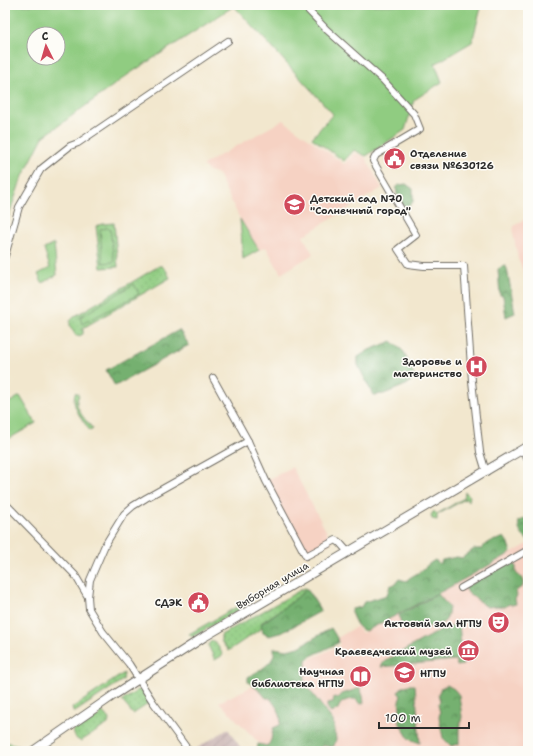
<svg xmlns="http://www.w3.org/2000/svg" width="533" height="756" font-family="'Shantell Sans',sans-serif">
	<style>
		.built { fill: #f6d2c3 }
		.industrial { fill: url(#industrial-furrows) }
		.grass { fill: url(#grass-dots); stroke: #5e7c56 }
		.forest { fill: url(#forest-crowns); stroke: #506e4d }
		.green { fill: #90cc81; stroke: #5e7c56; fill-rule: evenodd }
		.lines { fill: none; stroke-linecap: round; stroke-linejoin: round }
		.minor-casing { stroke: #716d64; stroke-width: 8 }
		.secondary-casing { stroke: #716d64; stroke-width: 10 }
		.minor { stroke: #fff; stroke-width: 6 }
		.secondary { stroke: #fff; stroke-width: 8 }
		.labels { text-anchor: middle; stroke-width: 3; stroke-linejoin: round; paint-order: stroke }
		.poi-label { font-size: 10px; font-weight: bold; fill: #2b2b2b; stroke: #fdfcf7; text-anchor: end }
		.street-label { font-size: 10px; fill: #2b2b2b; stroke: #fdfcf7 }
	</style>
	<defs>
		<pattern id="industrial-furrows" width="10" height="10" patternUnits="userSpaceOnUse"><rect width="10" height="10" fill="#d1bfbd"/><path d="M-1 1l2-2M0 10L10 0M9 11l2-2" fill="none" stroke="#b4a4a3"/></pattern>
		<pattern id="grass-dots" width="8" height="8" patternUnits="userSpaceOnUse"><rect width="8" height="8" fill="#90cc81"/><path d="M2 2h.1M6 6h.1" fill="none" stroke="#7caf70" stroke-width="1.8" stroke-linecap="round"/></pattern>
		<pattern id="forest-crowns" width="20" height="18" patternUnits="userSpaceOnUse"><rect width="20" height="18" fill="#74b06f"/><path d="M2 6a3 3 0 1 1 6 0M12 15a3 3 0 1 1 6 0" fill="none" stroke="#5f8f5b"/></pattern>
	</defs>
	<rect width="100%" height="100%" fill="#fdfcf7"/>
	<filter id="ink" filterUnits="userSpaceOnUse"><feTurbulence type="fractalNoise" baseFrequency=".025" numOctaves="2"/><feDisplacementMap in="SourceGraphic" scale="8" xChannelSelector="R" yChannelSelector="G"/><feConvolveMatrix kernelMatrix="1 2 1 2 8 2 1 2 1" color-interpolation-filters="sRGB"/></filter>
	<filter id="wash" filterUnits="userSpaceOnUse"><feTurbulence type="fractalNoise" baseFrequency=".012" numOctaves="4" result="noise"/><feDisplacementMap in="SourceGraphic" scale="16" xChannelSelector="R" yChannelSelector="G"/><feGaussianBlur stdDeviation="0.9" result="paint"/><feColorMatrix in="noise" values="0 0 0 0 0 0 0 0 0 0 0 0 0 0 0 0 0 1.4 0 .05"/><feComposite in="paint" operator="in"/></filter>
	<g filter="url(#wash)">
		<rect width="100%" height="100%" fill="#f2e7ce"/>
		<!-- built -->
		<g class="built">
			<path d="M283 120 344 164 355 153 365 157 382 188 303 236 313 254 281 274 266 247 259 250 240 219 218 174 207 170 203 165Z"/>
			<path d="M528 217V282L518 259 513 233 514 226Z"/>
			<path d="M292 467 332 542 306 556 266 481Z"/>
			<path d="M528 544V751H267L219 702 340 645 337 638 356 627 357 626 362 633 454 585Z"/>
		</g>
		<!-- industrial -->
		<path class="industrial" d="M228 729 243 751H192Z"/>
		<!-- grass -->
		<g class="grass">
			<path d="M114 223 118 267 101 268 96 226 102 224Z"/>
			<path d="M159 266H162L166 270 170 278 83 328V334L79 336H76L70 326V321L75 316Z"/>
			<path d="M76 392 79 396C71 406 87 421 93 429L90 431C83 420 69 405 76 392Z"/>
			<path d="M465 492 470 496 469 501 465 499 437 515V520L432 519 431 515 434 511 437 514 464 498Z"/>
			<path d="M304 588 307 589 292 602 261 623 262 628 228 651 227 650 228 649 227 647 226 648 221 641V635Z"/>
			<path d="M247 601V605L194 636 192 637 189 634Z"/>
			<path d="M212 640 216 643 223 655 215 660 208 645Z"/>
			<path d="M124 673 123 680 75 712H73L72 708Z"/>
			<path d="M138 690 145 692 150 701 145 706 133 714 122 701Z"/>
			<path d="M99 711H102L106 716H107L109 720 108 724 81 741C74 739 74 735 73 728L78 725 81 727 99 716Z"/>
		</g>
		<!-- forest -->
		<g class="forest">
			<path d="M406 184 413 189V202L407 207 403 206 397 194 396 188 399 185Z"/>
			<path d="M505 265 507 269 515 313 506 317 503 296 500 295 498 269Z"/>
			<path d="M179 330 189 345 115 386 106 370Z"/>
			<path d="M392 341 404 352 414 376 408 384 384 394 373 395 358 365V357L369 350Z"/>
			<path d="M528 517V540C521 536 517 528 519 521Z"/>
			<path d="M504 537 508 543 511 553 448 588 366 631C357 629 354 620 351 612L352 609 361 607 364 602 387 595 390 586 395 584 399 579 406 581C412 575 418 574 422 570 427 566 429 563 435 560L440 564 442 560 457 557 462 558 474 549H482C487 539 495 542 504 537Z"/>
			<path d="M516 558 513 562 516 567V573L523 579V586L516 591 517 596 515 599 516 604 512 605 509 604 505 607 498 606 487 607 468 593 465 587Z"/>
			<path d="M307 589 321 611 283 632 269 636 263 633 261 624 292 602Z"/>
			<path d="M438 594 449 607C448 613 448 618 444 622 439 626 412 630 406 628 404 627 403 625 401 624L399 615Z"/>
			<path d="M459 624 463 665 457 666 456 660 381 667C387 656 389 660 398 654 418 642 436 631 459 624Z"/>
			<path d="M331 628 337 638 338 643 309 657 306 660V670L304 680 306 685 333 721 336 739 334 746 330 747 323 745 321 748 324 751H257L258 744 268 746 271 740 273 728 280 725C283 713 276 707 270 698H266L261 692 248 682V677C258 671 277 663 274 648L287 650 299 647Z"/>
			<path d="M408 685H415L420 743 409 739 399 722 400 708 399 701 401 696 398 692 401 688Z"/>
			<path d="M447 685 454 689 459 695 462 717 459 729V744L451 746 443 738 439 717 440 713 438 704 440 701 438 694 441 688Z"/>
			<path d="M360 688 363 696 364 703 360 704 355 699C347 700 341 700 338 709L331 713 327 707V703L333 702 334 697 338 698 342 694Z"/>
		</g>
		<!-- green -->
		<g class="green">
			<path d="M5 5H479L481 8 472 42 435 64 442 82 414 100 405 130 366 156 354 150 344 161 312 138 333 114 234 6 129 74 43 137 21 180 5 226ZM34 34H58V58H34Z"/>
			<path d="M240 219 259 250 243 259Z"/>
			<path d="M110 228 114 262 103 263 100 229Z"/>
			<path d="M54 244 57 275 42 283 38 274 50 268 44 249Z"/>
			<path d="M134 284 139 294 82 324 80 317Z"/>
			<path d="M20 396 36 423 5 441V405Z"/>
			<path d="M5 742 18 745 20 747 16 751H5Z"/>
		</g>
	</g>
	<g filter="url(#ink)">
		<g class="lines">
			<defs>
				<g id="minor">
					<path d="M303 5 327 30 383 80 414 114 420 129 376 155 373 161 416 235 398 249 408 264 424 266H464L472 381 480 452 486 472"/>
					<path d="M5 256 19 207 41 169 70 146 78 143 228 41"/>
					<path d="M213 378 248 441 266 481 306 556 336 540 340 543 347 551"/>
					<path d="M522 449 528 460"/>
					<path d="M5 503 75 575 88 597"/>
					<path d="M461 588 528 550"/>
					<path d="M189 751 153 702 129 664 103 632 89 609 88 597 90 580 105 545 124 514 133 506 146 498 248 441"/>
				</g>
				<path id="secondary" d="M33 751 114 695 204 637 528 446"/>
			</defs>
			<!-- minor casing -->
			<use href="#minor" class="minor-casing"/>
			<!-- secondary casing -->
			<use href="#secondary" class="secondary-casing"/>
			<!-- minor -->
			<use href="#minor" class="minor"/>
			<!-- secondary -->
			<use href="#secondary" class="secondary"/>
		</g>
	</g>
	<!-- icons -->
	<defs>
		<symbol id="civic-disc" viewBox="-11 -11 22 22"><circle r="9.5" fill="#d1495b" stroke="#fdfcf7"/><path d="M-.6-6.5H3V-4.5H.6V-3L4-1V1h2V6H-6V1h2V-1L-.6-3ZM-1.2 2.5V6h2.4V2.5Z" fill="#fff"/></symbol>
		<symbol id="school-disc" viewBox="-11 -11 22 22"><circle r="9.5" fill="#d1495b" stroke="#fdfcf7"/><path d="M0-5L7-2L0 1L-7-2ZM-4 1L0 2.5L4 1V4Q0 6-4 4Z" fill="#fff"/></symbol>
		<symbol id="hospital-disc" viewBox="-11 -11 22 22"><circle r="9.5" fill="#d1495b" stroke="#fdfcf7"/><path d="M-5-5h3v3.5h4V-5h3V5h-3V1.5h-4V5h-3Z" fill="#fff"/></symbol>
		<symbol id="theatre-disc" viewBox="-11 -11 22 22"><circle r="9.5" fill="#d1495b" stroke="#fdfcf7"/><path d="M-5-5.5Q0-4 5-5.5V0Q5 5 0 6Q-5 5-5 0ZM-3.3-2.5H-1v1.5H-3.3ZM1-2.5H3.3v1.5H1ZM-2.8 1Q0 5.5 2.8 1Z" fill="#fff"/></symbol>
		<symbol id="museum-disc" viewBox="-11 -11 22 22"><circle r="9.5" fill="#d1495b" stroke="#fdfcf7"/><path d="M0-6L6-3V-2H-6V-3ZM-5-1h2V3h-2ZM-1-1h2V3h-2ZM3-1h2V3H3ZM-6 4H6V6H-6Z" fill="#fff"/></symbol>
		<symbol id="university-disc" viewBox="-11 -11 22 22"><circle r="9.5" fill="#d1495b" stroke="#fdfcf7"/><path d="M0-5L7-2L0 1L-7-2ZM-4 1L0 2.5L4 1V4Q0 6-4 4Z" fill="#fff"/></symbol>
		<symbol id="library-disc" viewBox="-11 -11 22 22"><circle r="9.5" fill="#d1495b" stroke="#fdfcf7"/><path d="M-6-4Q-3-5.5-.7-3.5V5Q-3 3-6 4ZM6-4Q3-5.5 .7-3.5V5Q3 3 6 4Z" fill="#fff"/></symbol>
	</defs>
	<g fill-rule="evenodd">
		<use href="#civic-disc" x="382" y="146" width="25" height="25"/>
		<use href="#school-disc" x="282" y="192" width="25" height="25"/>
		<use href="#hospital-disc" x="464" y="354" width="25" height="25"/>
		<use href="#civic-disc" x="186" y="590" width="25" height="25"/>
		<use href="#theatre-disc" x="486" y="610" width="25" height="25"/>
		<use href="#museum-disc" x="456" y="638" width="25" height="25"/>
		<use href="#university-disc" x="392" y="660" width="25" height="25"/>
		<use href="#library-disc" x="348" y="664" width="25" height="25"/>
	</g>
	<g class="labels">
		<!-- poi labels -->
		<g class="poi-label">
			<text x="410" y="157" text-anchor="start">Отделение<tspan x="410" dy="12">связи №630126</tspan></text>
			<text x="310" y="202" text-anchor="start">Детский сад N70<tspan x="310" dy="12">"Солнечный город"</tspan></text>
			<text x="462" y="365">Здоровье и<tspan x="462" dy="12">материнство</tspan></text>
			<text x="182" y="606">СДЭК</text>
			<text x="482" y="627">Актовый зал НГПУ</text>
			<text x="452" y="655">Краеведческий музей</text>
			<text x="344" y="675">Научная<tspan x="344" dy="12">библиотека НГПУ</tspan></text>
			<text x="420" y="677" text-anchor="start">НГПУ</text>
		</g>
		<!-- street labels -->
		<g class="street-label">
			<text transform="translate(272 585) rotate(-31)" y="4">Выборная улица</text>
		</g>
	</g>
	<!-- margin -->
	<rect width="533" height="756" fill="none" stroke="#fdfcf7" stroke-width="20"/>
	<!-- north arrow -->
	<g transform="translate(46 46) rotate(355)"><circle r="19" fill="#fdfcf7" stroke="#a9a8a5"/>
	<path d="M0-3L7 15L0 10L-7 15Z" fill="#d1495b"/>
	<text y="-6" font-size="11" font-weight="bold" text-anchor="middle" fill="#2b2b2b">С</text>
	</g>
	<!-- scale -->
	<path d="M379 722v6h90v-6" fill="none" stroke="#2b2b2b" stroke-width="2"/>
	<text x="385" y="722" font-size="12" fill="#2b2b2b" stroke="#fdfcf7" stroke-width="3" paint-order="stroke">100 m</text>
</svg>
